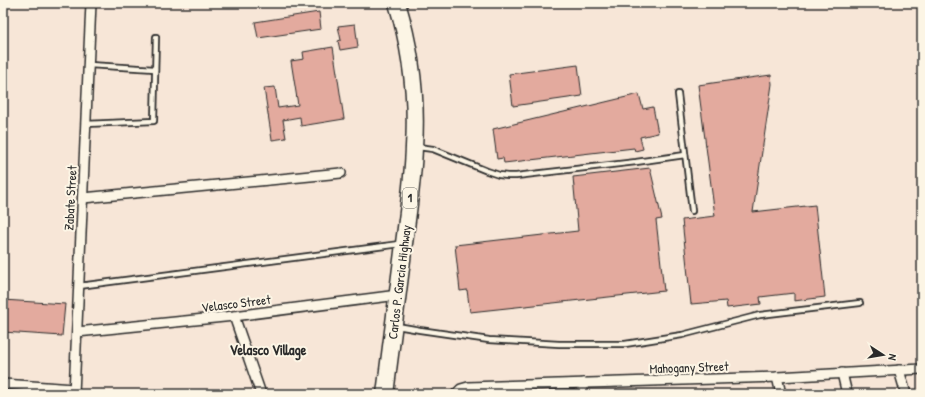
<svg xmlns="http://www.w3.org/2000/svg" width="925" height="397" font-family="'Patrick Hand',sans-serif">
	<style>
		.building { fill: #e3aa9e; stroke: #2b2b2b }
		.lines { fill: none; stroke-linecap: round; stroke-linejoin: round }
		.lane-casing { stroke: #2b2b2b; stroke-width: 8 }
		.street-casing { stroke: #2b2b2b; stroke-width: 12 }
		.highway-casing { stroke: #2b2b2b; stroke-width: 19 }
		.lane { stroke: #fcf5e5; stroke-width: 4.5 }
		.street { stroke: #fcf5e5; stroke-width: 9 }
		.highway { stroke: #fcf5e5; stroke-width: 16 }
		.labels { text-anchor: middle; stroke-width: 4; stroke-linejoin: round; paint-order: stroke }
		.shield { fill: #fcf5e5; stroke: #6a6863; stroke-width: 1 }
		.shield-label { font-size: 12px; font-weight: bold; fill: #2b2b2b }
		.street-label { font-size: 13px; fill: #2b2b2b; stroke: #fcf5e5 }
		.neighbourhood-label { font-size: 14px; font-weight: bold; fill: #2b2b2b; stroke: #fcf5e5 }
	</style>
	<rect width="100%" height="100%" fill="#f7e6d7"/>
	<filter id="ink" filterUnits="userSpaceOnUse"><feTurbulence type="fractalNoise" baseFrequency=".025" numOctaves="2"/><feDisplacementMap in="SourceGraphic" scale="8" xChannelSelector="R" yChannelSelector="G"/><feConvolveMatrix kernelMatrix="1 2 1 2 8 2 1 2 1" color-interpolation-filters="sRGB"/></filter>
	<g filter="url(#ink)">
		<!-- building -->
		<g class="building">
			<path d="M319 12 321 29 258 38 255 22Z"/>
			<path d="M355 24 358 47 340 50 338 41 341 40 338 26Z"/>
			<path d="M333 47 344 119 301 126 300 117 283 120 286 138 272 140 264 88 275 87 278 108 298 105 291 61 304 59 303 52Z"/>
			<path d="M578 65 582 96 513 106 509 74Z"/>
			<path d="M771 75 772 84 753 212 815 205 825 297 794 301V293L760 297 761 304 727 308 726 301 691 304 682 220 715 216 698 85Z"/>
			<path d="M639 94 643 109 653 107 658 133 640 137 643 149 635 151 634 148 504 163 503 158 497 159 493 129Z"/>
			<path d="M650 168 662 219 656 220 664 291 470 312 467 290 460 291 455 245 578 231 573 177Z"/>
			<path d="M3 300 65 304 62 336 3 332Z"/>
		</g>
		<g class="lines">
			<defs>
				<g id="lane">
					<path d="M89 65 155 69"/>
					<path d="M678 94 692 211"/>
					<path d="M86 124 154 121 156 37"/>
					<path d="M418 147 433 149 487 171 499 175 508 176H516L636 162 685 155"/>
					<path d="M79 286 400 244"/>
					<path d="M397 326 420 330 489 340 559 344H625L682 335 760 315 860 303"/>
				</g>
				<g id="street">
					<path d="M83 198 341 173"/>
					<path d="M234 316 261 394"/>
					<path d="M77 332 234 316 398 295"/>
					<path d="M899 370 906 394"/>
					<path d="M842 373 847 394"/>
					<path d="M777 377 781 394"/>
					<path d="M3 384 74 389"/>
					<path d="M74 394 91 3"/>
					<path d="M456 394 461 389 468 387 777 377 922 369"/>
					<path d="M582 394 584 383"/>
				</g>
				<path id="highway" d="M385 394C391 347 397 300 403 252 407 217 413 182 414 147 417 99 411 49 397 3"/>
			</defs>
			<!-- lane casing -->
			<use href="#lane" class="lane-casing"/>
			<!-- street casing -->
			<use href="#street" class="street-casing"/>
			<!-- highway casing -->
			<use href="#highway" class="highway-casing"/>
			<!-- lane -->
			<use href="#lane" class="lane"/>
			<!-- street -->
			<use href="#street" class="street"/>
			<!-- highway -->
			<use href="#highway" class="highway"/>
		</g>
	</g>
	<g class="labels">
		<!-- shield labels -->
		<rect class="shield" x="403" y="188" width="14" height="20" rx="3"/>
		<g class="shield-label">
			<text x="410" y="202">1</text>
		</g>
		<!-- street labels -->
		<g class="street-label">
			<text transform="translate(70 198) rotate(-87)" y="5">Zabate Street</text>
			<text transform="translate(399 282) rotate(-83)" y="5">Carlos P. Garcia Highway</text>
			<text transform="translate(236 303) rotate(-7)" y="5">Velasco Street</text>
			<text transform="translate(689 367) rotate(-2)" y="5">Mahogany Street</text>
		</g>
		<!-- neighbourhood labels -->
		<g class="neighbourhood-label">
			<text x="268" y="355">Velasco Village</text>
		</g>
	</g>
	<!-- margin -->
	<rect width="925" height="397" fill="none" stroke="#fcf5e5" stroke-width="16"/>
	<rect x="8" y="8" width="909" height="381" fill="none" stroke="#2b2b2b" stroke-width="1.5" filter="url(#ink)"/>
	<!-- north arrow -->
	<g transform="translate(883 355) rotate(102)" stroke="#fcf5e5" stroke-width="3" paint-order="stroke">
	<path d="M0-3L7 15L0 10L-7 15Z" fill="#2b2b2b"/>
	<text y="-6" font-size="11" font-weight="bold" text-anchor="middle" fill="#2b2b2b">N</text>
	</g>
</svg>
